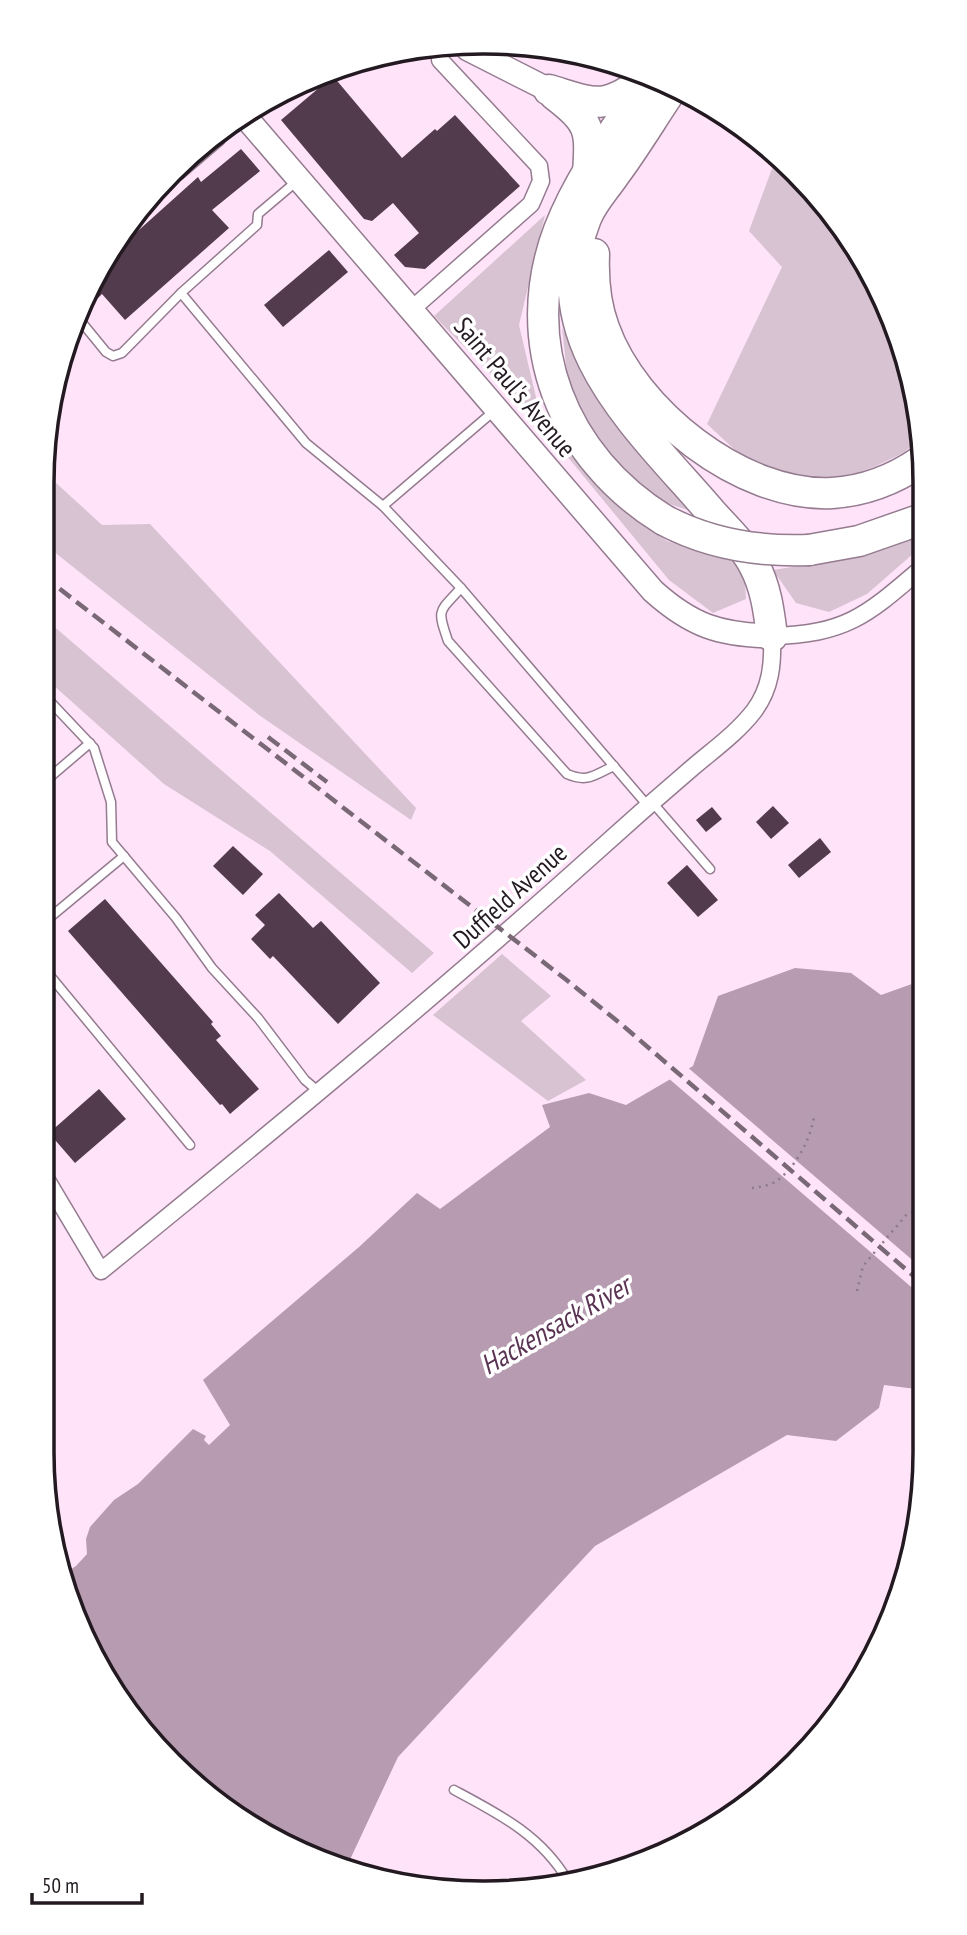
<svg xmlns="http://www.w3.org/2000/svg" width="967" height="1935" font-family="'PT Sans Narrow',sans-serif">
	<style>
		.green { fill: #d8c3d3 }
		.water { fill: #b79cb1 }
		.pier { fill: #ffe3f9 }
		.building { fill: #523b4d }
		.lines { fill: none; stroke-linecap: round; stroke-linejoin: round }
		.lane-casing { stroke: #947b8f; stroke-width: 11 }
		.street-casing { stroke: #947b8f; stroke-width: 19 }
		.secondary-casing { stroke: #947b8f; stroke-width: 26 }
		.highway-casing { stroke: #947b8f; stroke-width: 33 }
		.path { stroke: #8c7a88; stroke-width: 2.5; stroke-dasharray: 2 5; stroke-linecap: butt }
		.lane { stroke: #fff; stroke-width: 8 }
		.street { stroke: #fff; stroke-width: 16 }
		.secondary { stroke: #fff; stroke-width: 23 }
		.highway { stroke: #fff; stroke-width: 30 }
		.rail { stroke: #796875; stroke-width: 4.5; stroke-dasharray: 14 7; stroke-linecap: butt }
		.highway-bridge-casing { stroke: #947b8f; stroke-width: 33; stroke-linecap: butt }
		.highway-bridge { stroke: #fff; stroke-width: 30 }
		.labels { text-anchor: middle; stroke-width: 7; stroke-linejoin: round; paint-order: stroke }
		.street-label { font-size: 26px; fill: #231a21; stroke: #fff }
		.water-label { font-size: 28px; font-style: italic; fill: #5b3454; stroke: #fff }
		.rim { fill: none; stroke: #231a21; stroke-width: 3.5 }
	</style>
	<rect width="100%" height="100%" fill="#ffe3f9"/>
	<!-- green -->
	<g class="green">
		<path d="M777 155 850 238 901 341 921 426V438L903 453 874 467 843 478 809 481 750 464 707 424 782 267 749 231Z"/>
		<path d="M545 215 519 325 543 427 618 504 667 541 744 563 746 599 713 613 669 580 543 427 434 316Z"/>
		<path d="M562 328 601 399 697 513 654 499 607 453 569 392Z"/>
		<path d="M43 471 102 525 150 524 416 808 411 820 259 715 43 543Z"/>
		<path d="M922 529V546L867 594 829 612 796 603 773 570C823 562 877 556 922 529Z"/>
		<path d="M43 617 434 953 412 973 270 851 164 784 43 676Z"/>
		<path d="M502 954 551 996 521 1021 586 1080 548 1101 433 1015Z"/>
	</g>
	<!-- water -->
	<path class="water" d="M795 968 851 973 881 995 923 980 924 1390 884 1385 879 1408 836 1441 787 1435 595 1546 398 1757 347 1866 262 1834 133 1721 66 1594 62 1575 76 1566 87 1554 86 1539 90 1527 114 1500 138 1484 193 1429 206 1436 204 1440 209 1445 230 1425 203 1380 359 1247 417 1193 440 1209 550 1127 542 1105 589 1093 626 1105 693 1066 718 996Z"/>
	<!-- pier -->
	<path class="pier" d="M686 1066 924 1270V1298L667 1077Z"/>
	<!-- building -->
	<g class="building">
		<path d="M333 76 402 158 435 129 437 131 455 115 520 186 425 269 405 267 394 255 419 233 393 203 372 221 364 219 281 120Z"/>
		<path d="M241 149 260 171 212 210 229 228 125 320 102 294 98 298 88 287 120 247 198 177 201 182Z"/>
		<path d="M329 250 348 272 283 327 264 305Z"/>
		<path d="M773 806 789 823 771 839 756 822Z"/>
		<path d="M712 807 722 819 706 832 696 820Z"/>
		<path d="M820 838 831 852 799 878 788 865Z"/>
		<path d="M233 846 263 874 243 895 213 866Z"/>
		<path d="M687 865 718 900 698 917 667 883Z"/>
		<path d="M279 893 313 928 321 921 380 983 338 1024 273 956 270 959 251 939 265 925 255 915Z"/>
		<path d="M105 899 213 1022 211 1024 221 1036 216 1040 259 1089 230 1114 222 1104 220 1105 68 931Z"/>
		<path d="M99 1089 126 1119 75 1163 49 1133Z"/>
	</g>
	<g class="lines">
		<defs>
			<g id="lane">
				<path d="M181 293 306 443 383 506 461 588 648 806"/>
				<path d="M79 319 106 352 113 356 122 353 181 293 257 225 258 214 297 181"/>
				<path d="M383 506 494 411"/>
				<path d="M461 588C438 613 437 609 448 641L567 774C588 783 594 775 614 766"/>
				<path d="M43 694 94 748 111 802 112 842 176 918 212 968 258 1018 305 1080 319 1092"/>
				<path d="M43 783 90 743"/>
				<path d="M652 802 710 869"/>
				<path d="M42 924 124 856"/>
				<path d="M42 966 190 1145"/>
				<path d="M454 1790C499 1814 541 1835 568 1881"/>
			</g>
			<g id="street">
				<path d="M177 172 218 137"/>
				<path d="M412 309 531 204 541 181 539 166 440 60"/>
				<path d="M42 1172 101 1271C267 1136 433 999 593 855 625 826 658 797 692 768 713 750 737 733 754 711 771 688 773 664 772 636 847 634 867 615 922 568"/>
			</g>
			<g id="secondary">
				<path d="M468 49 549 90"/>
				<path d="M248 120 653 591C692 626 720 635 772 636"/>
			</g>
			<g id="highway">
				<path d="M649 80C617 127 580 176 559 230 516 343 563 458 664 520"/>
				<path d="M674 86C654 115 636 146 615 174 605 189 593 201 586 218 537 340 640 429 711 512 725 528 744 545 754 565 766 587 769 612 772 636"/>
				<path d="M549 90C593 103 603 111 642 82"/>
				<path d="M555 95C591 123 591 129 588 174"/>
				<path d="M594 254C593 279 595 304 604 328 633 411 742 498 832 493 865 491 895 479 921 461"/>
				<path d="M809 550 859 541 922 519"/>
			</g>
		</defs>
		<!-- lane casing -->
		<use href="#lane" class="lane-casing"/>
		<!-- street casing -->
		<use href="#street" class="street-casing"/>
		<!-- secondary casing -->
		<use href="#secondary" class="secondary-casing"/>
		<!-- highway casing -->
		<use href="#highway" class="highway-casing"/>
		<!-- path -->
		<g class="path">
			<path d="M752 1188C760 1187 772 1185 778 1180 797 1165 810 1140 814 1117"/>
			<path d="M857 1291 863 1266 907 1214 921 1209"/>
		</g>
		<!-- lane -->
		<use href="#lane" class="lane"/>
		<!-- street -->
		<use href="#street" class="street"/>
		<!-- secondary -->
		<use href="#secondary" class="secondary"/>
		<!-- highway -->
		<use href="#highway" class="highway"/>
		<!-- rail -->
		<g class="rail">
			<path d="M43 576 564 978 621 1024 924 1285"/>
			<path d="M268 737 327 782"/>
		</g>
		<defs>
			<path id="highway-bridge" d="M664 520C709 544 757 552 809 550"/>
		</defs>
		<!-- highway-bridge casing -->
		<use href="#highway-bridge" class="highway-bridge-casing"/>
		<!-- highway-bridge -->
		<use href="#highway-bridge" class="highway-bridge"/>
	</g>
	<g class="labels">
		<!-- street labels -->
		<g class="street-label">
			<text transform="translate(515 387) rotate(50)" y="9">Saint Paul's Avenue</text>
			<text transform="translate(510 896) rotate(-42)" y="9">Duffield Avenue</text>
		</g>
		<!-- water labels -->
		<g class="water-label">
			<text transform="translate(555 1325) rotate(-30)" y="10">Hackensack River</text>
		</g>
	</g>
	<!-- crop -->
	<path d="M0 0H967V1935H0ZM483 54H484A429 429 0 0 1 913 483V1452A429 429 0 0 1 484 1881H483A429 429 0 0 1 54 1452V483A429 429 0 0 1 483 54Z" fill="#fff" fill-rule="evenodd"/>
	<path class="rim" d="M483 54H484A429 429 0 0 1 913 483V1452A429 429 0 0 1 484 1881H483A429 429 0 0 1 54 1452V483A429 429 0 0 1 483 54Z"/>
	<!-- scale -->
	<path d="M32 1893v10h110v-10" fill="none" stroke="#231a21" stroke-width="3.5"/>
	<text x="42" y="1893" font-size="21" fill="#231a21" stroke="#ffffff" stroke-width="5" paint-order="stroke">50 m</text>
</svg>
